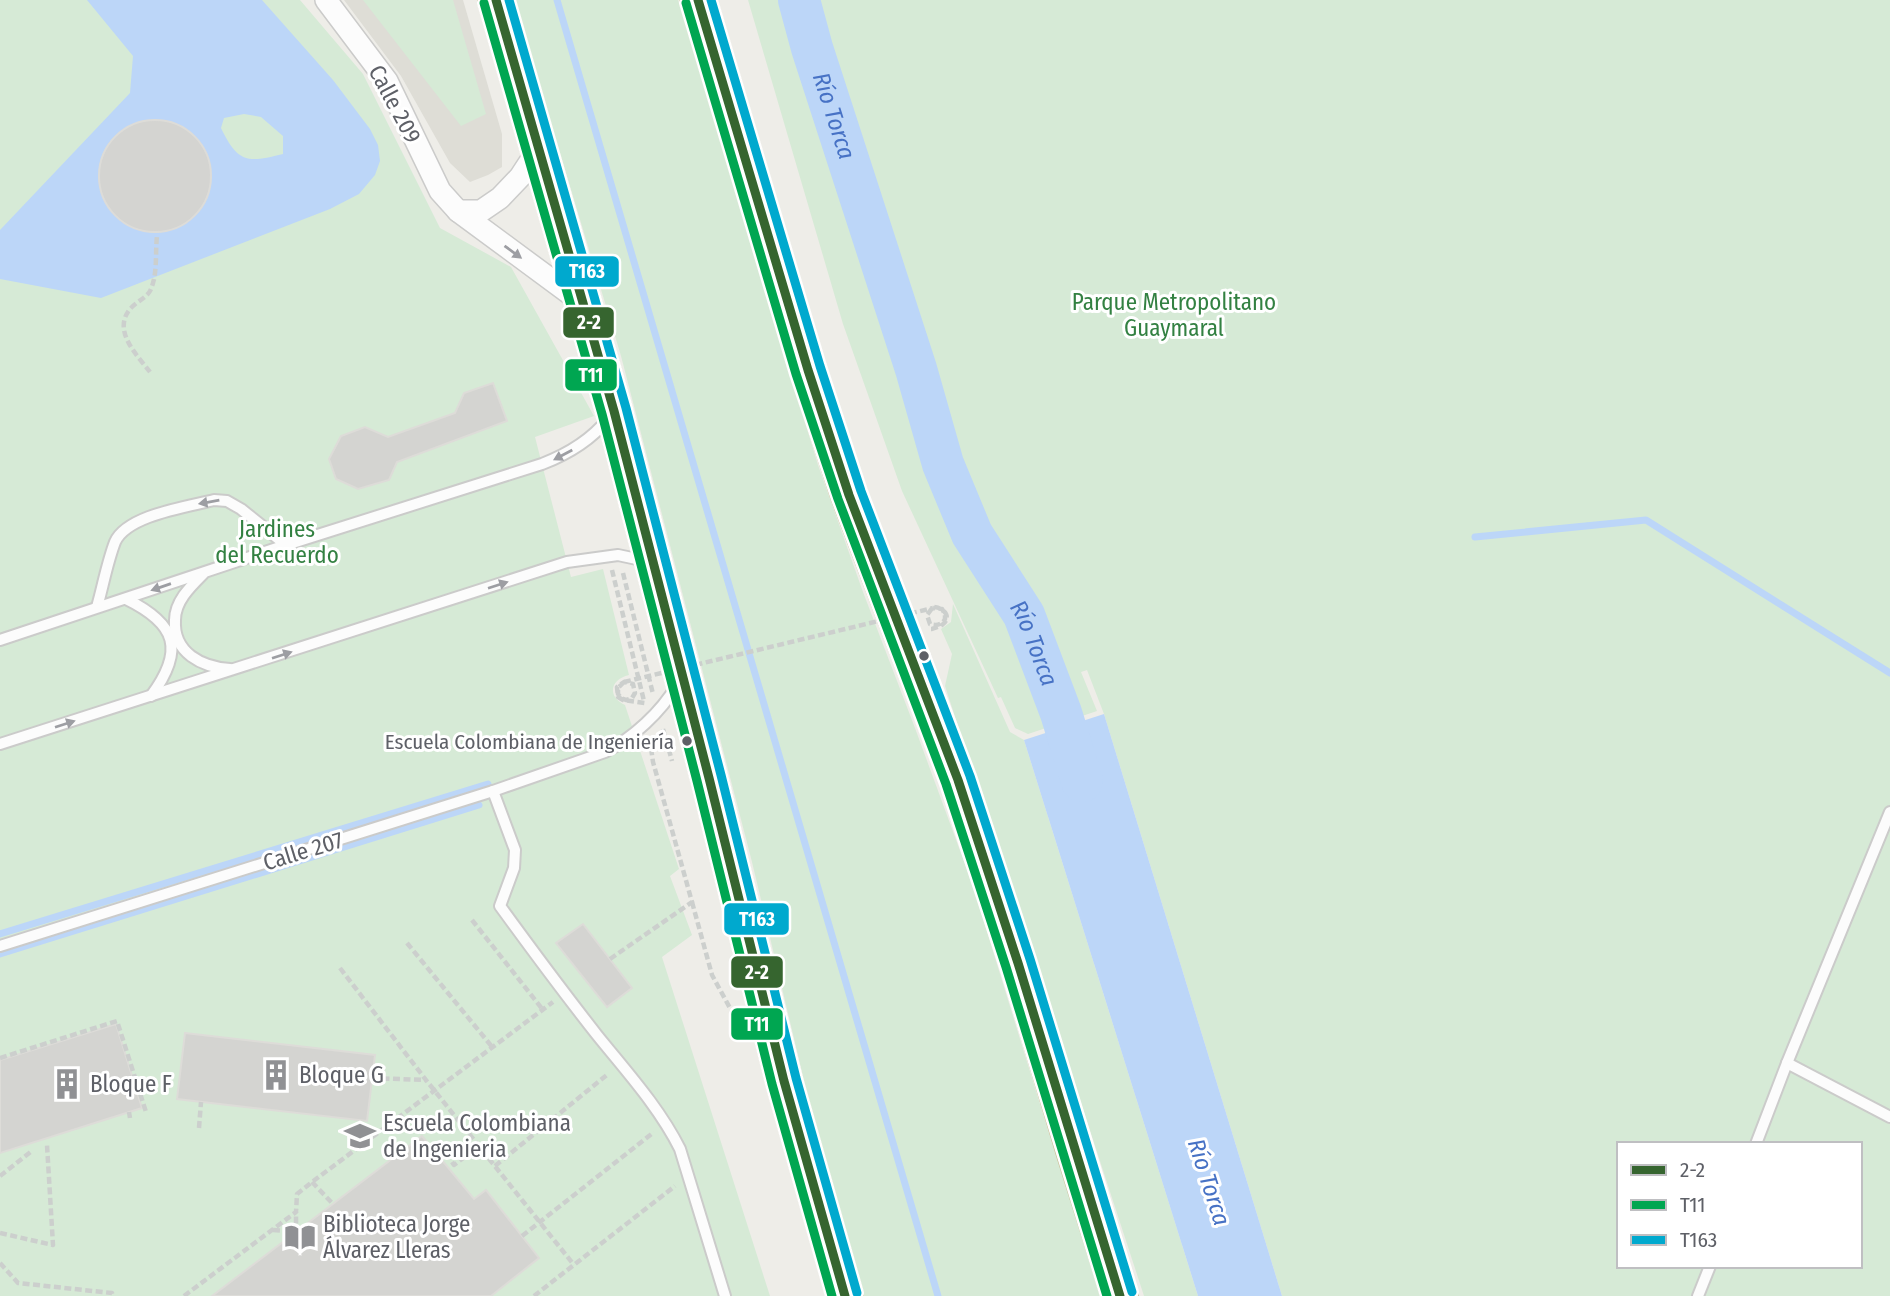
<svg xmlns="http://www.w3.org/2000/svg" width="1890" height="1296" font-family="'Fira Sans Condensed',sans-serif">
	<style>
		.education { fill: #deddd6 }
		.green { fill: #d6ead6; fill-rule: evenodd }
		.water { fill: #bcd6f8; fill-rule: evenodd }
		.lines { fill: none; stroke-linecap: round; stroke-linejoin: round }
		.stream { stroke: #bcd6f8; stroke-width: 7 }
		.river { stroke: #bcd6f8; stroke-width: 42 }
		.building { fill: #d4d4d1; stroke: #dddcd8; stroke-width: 2 }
		.service-casing { stroke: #cbcbca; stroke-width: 14 }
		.minor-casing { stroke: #cbcbca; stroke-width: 24 }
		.trunk-casing { stroke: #c6be94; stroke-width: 38 }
		.path { stroke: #cccfcd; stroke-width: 4.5; stroke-dasharray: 7 3.5; stroke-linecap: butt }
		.service { stroke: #fcfcfc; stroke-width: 10 }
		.minor { stroke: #fcfcfc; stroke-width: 21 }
		.trunk { stroke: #f2f1e6; stroke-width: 35 }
		.path-bridge { stroke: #cccfcd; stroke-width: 4.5; stroke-dasharray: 7 3.5; stroke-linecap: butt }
		.bus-1-casing { stroke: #fff; stroke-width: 14 }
		.bus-2-casing { stroke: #fff; stroke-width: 14 }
		.bus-3-casing { stroke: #fff; stroke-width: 14 }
		.bus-1 { stroke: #36652f; stroke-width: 9 }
		.bus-2 { stroke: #00a651; stroke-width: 9 }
		.bus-3 { stroke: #00a9ce; stroke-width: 9 }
		.oneway { fill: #9d9ea3 }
		.bus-dot { fill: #5e6067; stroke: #fff; stroke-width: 2.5 }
		.labels { text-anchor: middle; stroke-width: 6; stroke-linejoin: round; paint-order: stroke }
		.bus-label { font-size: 21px; fill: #5e6067; stroke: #fff; text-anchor: end }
		.street-label { font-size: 23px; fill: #5e6067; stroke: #fff }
		.park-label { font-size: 23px; fill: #338142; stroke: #fff }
		.poi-label { font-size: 23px; fill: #5e6067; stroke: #fff; text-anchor: start }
		.water-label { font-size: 24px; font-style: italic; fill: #4772c5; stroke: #fff }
		.line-badge { stroke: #fff; stroke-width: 2.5 }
		.badge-label { font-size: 19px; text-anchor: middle; font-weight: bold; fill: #fff }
	</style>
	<rect width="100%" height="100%" fill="#eeede8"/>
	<!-- education -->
	<path class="education" d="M344 0H463L502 134V167L488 175 470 182 450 163 401 76Z"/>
	<!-- green -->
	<g class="green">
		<path d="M0 0H300L363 74 440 228 511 267 594 416 535 437 571 577 603 569 629 675C611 679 606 696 625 705L679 869 670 876 692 935 662 957 770 1296H0Z"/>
		<path d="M363 0H453L486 114 461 126Z"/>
		<path d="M514 0H678L818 465 863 592 915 728 973 886 1056 1156 1102 1296H864L811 1110 752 862 621 356Z"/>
		<path d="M748 0H1890V1296H1282L1104 714 1087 670 1081 672 1097 711 1028 734 1015 728 1001 697 998 698 902 491 843 324ZM1619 1144H1860V1266H1619Z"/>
		<path d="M953 604 1010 732 1024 740 1198 1296H1144L945 686 952 654 941 629 951 622Z"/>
	</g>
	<!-- water -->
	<g class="water">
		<path d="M87 0H262L333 80 370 129 378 145 380 161 375 175 359 194 330 209 101 298 0 279V230L130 93 133 56ZM244 114 261 117 283 136V154C247 163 238 163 221 128L224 118ZM150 120C163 121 175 122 186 129 221 153 217 207 179 226 170 231 159 234 148 232 134 229 122 224 112 212 93 190 94 155 116 135 126 126 138 123 150 120Z"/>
		<path d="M1104 714 1282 1296H1198L1024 740Z"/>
	</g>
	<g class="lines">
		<!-- stream -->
		<g class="stream">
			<path d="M557 0 938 1296"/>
			<path d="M1475 537 1646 520 1890 673"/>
			<path d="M0 934 488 784"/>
			<path d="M0 954 479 805"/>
		</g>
		<!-- river -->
		<path class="river" id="s1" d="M799 0 812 48 916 369 943 464 972 534 1024 615 1061 713 1082 781"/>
	</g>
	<!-- building -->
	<g class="building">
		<circle cx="155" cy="176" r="56"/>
		<path d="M493 383 507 421 397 462 389 480 358 489 336 479 329 459 341 436 365 427 388 437 455 413 464 393Z"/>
		<path d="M583 924 632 988 607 1007 556 943Z"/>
		<path d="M116 1024 142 1108 0 1153V1060Z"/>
		<path d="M185 1033 375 1055 367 1121 177 1099Z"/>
		<path d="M422 1136 474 1199 486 1190 539 1258 491 1296H212Z"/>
	</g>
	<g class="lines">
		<defs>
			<g id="service">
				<path d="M203 574C191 586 175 601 175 620 173 653 202 667 230 669"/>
				<path d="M126 599C177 624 185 650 151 696"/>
				<path d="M97 607C103 586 107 563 115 542 127 515 187 507 214 500L227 501 241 509 286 545"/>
				<path d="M0 640 286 545 542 464C568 454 591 440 608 419"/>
				<path d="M0 744 567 562 618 555 646 561"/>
				<path d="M493 791 515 850 514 868 500 906C532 950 564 993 597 1035 626 1071 659 1107 680 1149L725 1296"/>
				<path d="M0 946 493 791 605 752C633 738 661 712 677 685"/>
				<path d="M1787 1063 1890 1117"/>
				<path d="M1756 1144 1787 1063 1890 812"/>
				<path d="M1698 1296 1710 1266"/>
			</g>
			<g id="minor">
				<path d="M326 0 387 81 440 191 458 211 584 304"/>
				<path d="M458 211H481L500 198 520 177 539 148"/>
			</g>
			<g id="trunk">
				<path d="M496 0 614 411 709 778 784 1081 845 1296"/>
				<path d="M698 0 808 370 849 495 958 780 1018 963 1074 1150 1120 1296"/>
			</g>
		</defs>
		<!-- service casing -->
		<use href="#service" class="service-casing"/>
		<!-- minor casing -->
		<use href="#minor" class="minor-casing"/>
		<!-- trunk casing -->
		<use href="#trunk" class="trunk-casing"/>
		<!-- path -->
		<g class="path">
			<path d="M150 372C137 355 112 331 130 309 136 302 146 298 150 291 158 275 155 253 157 236"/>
			<path d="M612 570 644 701"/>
			<path d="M623 573 653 694"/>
			<path d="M931 629C932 629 940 626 942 625 953 617 943 607 933 607L927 615 930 624C936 626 942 625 945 619V614L942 609 933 608"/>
			<path d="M624 682 618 688V694L621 698 626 700 632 698 635 693 633 684 624 682 617 687 618 697 623 700 645 703"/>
			<path d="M663 729 672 761"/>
			<path d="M692 902 712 975 737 1021"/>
			<path d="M472 920 543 1010"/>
			<path d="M407 943 493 1048"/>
			<path d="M610 959 692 902 653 762 650 741"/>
			<path d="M340 968 426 1080 574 1265"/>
			<path d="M0 1058 117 1021 146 1112"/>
			<path d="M372 1078 426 1080"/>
			<path d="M129 1112 130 1118"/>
			<path d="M199 1128 201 1102"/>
			<path d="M452 1162 454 1165 479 1146"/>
			<path d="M495 1166 608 1074"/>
			<path d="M0 1176 33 1150"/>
			<path d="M312 1182 333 1204"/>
			<path d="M273 1230 296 1232V1212"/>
			<path d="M0 1233 53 1245 47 1145"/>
			<path d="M522 1236 654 1132"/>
			<path d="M0 1263 18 1283 112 1293 113 1296"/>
			<path d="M184 1296 296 1212 297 1194 312 1182 553 1002"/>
			<path d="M534 1296 675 1186"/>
		</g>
		<!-- service -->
		<use href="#service" class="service"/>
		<!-- minor -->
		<use href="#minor" class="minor"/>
		<!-- trunk -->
		<use href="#trunk" class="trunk"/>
		<!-- path-bridge -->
		<path class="path-bridge" d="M624 682 933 608"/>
		<defs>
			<g id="bus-1">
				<path d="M496 0 614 411 709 778 784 1081 845 1296"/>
				<path d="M698 0 808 370 849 495 958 780 1018 963 1120 1296"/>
			</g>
			<g id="bus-2">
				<path d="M484 3 602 414 697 781 772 1084 832 1296"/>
				<path d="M686 3 796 374 838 499 946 784 1006 967 1107 1296"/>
			</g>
			<g id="bus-3">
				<path d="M509 0 626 408 721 775 796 1078 857 1293"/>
				<path d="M711 0 820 366 861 491 970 776 1030 959 1132 1292"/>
			</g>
		</defs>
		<!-- bus-1 casing -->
		<use href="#bus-1" class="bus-1-casing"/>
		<!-- bus-2 casing -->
		<use href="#bus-2" class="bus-2-casing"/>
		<!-- bus-3 casing -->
		<use href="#bus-3" class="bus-3-casing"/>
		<!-- bus-1 -->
		<use href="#bus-1" class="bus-1"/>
		<!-- bus-2 -->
		<use href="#bus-2" class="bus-2"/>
		<!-- bus-3 -->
		<use href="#bus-3" class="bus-3"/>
	</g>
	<!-- one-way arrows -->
	<defs><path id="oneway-solid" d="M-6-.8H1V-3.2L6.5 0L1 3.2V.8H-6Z" transform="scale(1.75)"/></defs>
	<g class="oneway">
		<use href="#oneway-solid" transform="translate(513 252) rotate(36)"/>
		<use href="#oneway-solid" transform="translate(563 455) rotate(152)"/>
		<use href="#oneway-solid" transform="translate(209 502) rotate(170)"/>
		<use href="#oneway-solid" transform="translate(498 585) rotate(-18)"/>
		<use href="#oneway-solid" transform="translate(161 587) rotate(161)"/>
		<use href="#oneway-solid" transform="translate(282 655) rotate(-18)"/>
		<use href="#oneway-solid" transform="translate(65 724) rotate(-18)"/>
	</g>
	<!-- icons -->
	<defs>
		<symbol id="building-bare" viewBox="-9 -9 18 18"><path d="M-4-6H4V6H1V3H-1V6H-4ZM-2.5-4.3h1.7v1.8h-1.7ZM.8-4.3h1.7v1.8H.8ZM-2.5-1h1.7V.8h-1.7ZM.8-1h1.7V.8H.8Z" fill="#909194" stroke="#fff" stroke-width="2.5" paint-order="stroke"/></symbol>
		<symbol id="university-bare" viewBox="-9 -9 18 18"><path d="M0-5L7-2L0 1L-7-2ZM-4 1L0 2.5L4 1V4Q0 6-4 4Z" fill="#909194" stroke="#fff" stroke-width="2.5" paint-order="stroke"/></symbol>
		<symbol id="library-bare" viewBox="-9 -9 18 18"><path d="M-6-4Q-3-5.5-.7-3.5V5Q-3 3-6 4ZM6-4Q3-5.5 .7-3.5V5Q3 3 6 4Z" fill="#909194" stroke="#fff" stroke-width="2.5" paint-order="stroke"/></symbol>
	</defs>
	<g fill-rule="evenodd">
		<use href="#building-bare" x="254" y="1053" width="44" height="44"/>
		<use href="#building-bare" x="45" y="1062" width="44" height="44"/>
		<use href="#university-bare" x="338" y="1114" width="44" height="44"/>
		<use href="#library-bare" x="278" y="1215" width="44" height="44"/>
	</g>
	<!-- markers -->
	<g class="bus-dot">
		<circle cx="924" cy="656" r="6"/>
		<circle cx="687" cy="741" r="6"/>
	</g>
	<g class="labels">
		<!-- bus labels -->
		<g class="bus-label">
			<text x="674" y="749">Escuela Colombiana de Ingeniería</text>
		</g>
		<!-- street labels -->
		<g class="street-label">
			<text transform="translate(395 104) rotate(62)" y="8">Calle 209</text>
			<text transform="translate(303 851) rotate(-17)" y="8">Calle 207</text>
		</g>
		<!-- park labels -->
		<g class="park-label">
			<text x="1174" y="310">Parque Metropolitano<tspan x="1174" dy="26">Guaymaral</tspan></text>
			<text x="277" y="537">Jardines<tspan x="277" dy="26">del Recuerdo</tspan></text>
		</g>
		<!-- poi labels -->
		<g class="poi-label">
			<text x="299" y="1083">Bloque G</text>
			<text x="90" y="1092">Bloque F</text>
			<text x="383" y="1131">Escuela Colombiana<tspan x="383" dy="26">de Ingenieria</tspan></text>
			<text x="323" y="1232">Biblioteca Jorge<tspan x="323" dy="26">Álvarez Lleras</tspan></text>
		</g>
		<!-- water labels -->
		<g class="water-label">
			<text dy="8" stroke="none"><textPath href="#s1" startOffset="121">Río Torca</textPath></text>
			<text dy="8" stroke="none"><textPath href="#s1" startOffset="688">Río Torca</textPath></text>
			<text transform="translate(1209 1182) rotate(72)" y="8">Río Torca</text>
		</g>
	</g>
	<g class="line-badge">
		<rect x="554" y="255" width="66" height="33" rx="7" fill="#00a9ce"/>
		<rect x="562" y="306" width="53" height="33" rx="7" fill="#36652f"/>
		<rect x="564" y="358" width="54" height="34" rx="7" fill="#00a651"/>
		<rect x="723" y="902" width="67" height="34" rx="7" fill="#00a9ce"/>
		<rect x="730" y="955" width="54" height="34" rx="7" fill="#36652f"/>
		<rect x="730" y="1007" width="54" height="34" rx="7" fill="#00a651"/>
	</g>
	<g class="badge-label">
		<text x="587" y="278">T163</text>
		<text x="589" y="329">2-2</text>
		<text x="591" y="382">T11</text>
		<text x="757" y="926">T163</text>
		<text x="757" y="979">2-2</text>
		<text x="757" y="1031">T11</text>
	</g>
	<!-- legend -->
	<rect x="1617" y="1142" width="245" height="126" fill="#ffffff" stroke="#bfbfc2" stroke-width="2"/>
	<rect x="1631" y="1165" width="35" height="10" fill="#36652f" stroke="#bfbfc2" stroke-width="2"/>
	<text x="1680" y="1177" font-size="21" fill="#5e6067">2-2</text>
	<rect x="1631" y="1200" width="35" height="10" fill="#00a651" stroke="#bfbfc2" stroke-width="2"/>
	<text x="1680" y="1212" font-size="21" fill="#5e6067">T11</text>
	<rect x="1631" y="1235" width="35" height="10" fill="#00a9ce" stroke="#bfbfc2" stroke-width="2"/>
	<text x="1680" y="1247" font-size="21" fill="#5e6067">T163</text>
</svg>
